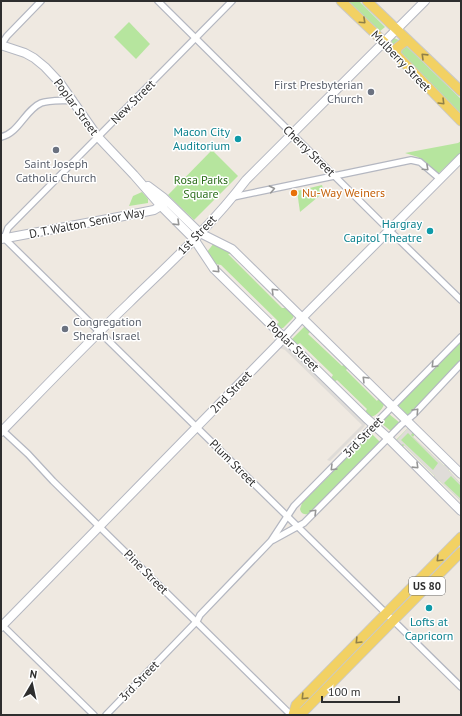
<svg xmlns="http://www.w3.org/2000/svg" width="462" height="716" font-family="'PT Sans',sans-serif">
	<style>
		.green { fill: #b6e59e }
		.plaza { fill: #dfdcd8; fill-rule: evenodd }
		.lines { fill: none; stroke-linecap: round; stroke-linejoin: round }
		.street-casing { stroke: #b4b7c1; stroke-width: 8 }
		.secondary-casing { stroke: #b4b7c1; stroke-width: 10 }
		.primary-casing { stroke: #c9c9c9; stroke-width: 11 }
		.street { stroke: #fff; stroke-width: 5.5 }
		.secondary { stroke: #fff; stroke-width: 8 }
		.primary { stroke: #f2d163; stroke-width: 9 }
		.oneway { stroke: #908048 }
		.oneway2 { stroke: #969696 }
		.worship-dot { fill: #6b7280; stroke: #fff; stroke-width: 1.5 }
		.culture-dot { fill: #0f9aa8; stroke: #fff; stroke-width: 1.5 }
		.food-dot { fill: #e8710a; stroke: #fff; stroke-width: 1.5 }
		.labels { text-anchor: middle; stroke-width: 3; stroke-linejoin: round; paint-order: stroke }
		.shield { fill: #fff; stroke: #6d6d6d; stroke-width: 1 }
		.shield-label { font-size: 11px; font-weight: bold; fill: #2e2e2e }
		.street-label { font-size: 12px; fill: #2e2e2e; stroke: #fff }
		.worship-label { font-size: 12px; fill: #5b616d; stroke: #fff; text-anchor: end }
		.culture-label { font-size: 12px; fill: #0d838f; stroke: #fff; text-anchor: end }
		.park-label { font-size: 12px; fill: #2c6e1b; stroke: #fff }
		.food-label { font-size: 12px; fill: #c56008; stroke: #fff; text-anchor: start }
	</style>
	<rect width="100%" height="100%" fill="#efe9e1"/>
	<!-- green -->
	<g class="green">
		<path d="M348 1H359L385 27 379 32Z"/>
		<path d="M129 22 150 44 136 59 114 37Z"/>
		<path d="M394 38 401 41 461 99V115L394 48 391 40Z"/>
		<path d="M461 141V152L438 174 418 157 405 153 458 143Z"/>
		<path d="M212 150 238 176 194 220 168 195Z"/>
		<path d="M322 185 324 192 300 212 297 191Z"/>
		<path d="M142 192 148 199V203L129 206 133 196Z"/>
		<path d="M214 243 230 252 231 254H228L282 308H288L294 315 293 318 283 328H279L276 325 279 322 221 265 215 264 207 252Z"/>
		<path d="M305 326 311 331 308 334 342 366 345 364 348 368 346 370 377 401 379 398 384 404C383 409 376 416 371 417L365 412 367 409 337 380 334 382 331 378 333 375 300 343 297 345 292 341V339Z"/>
		<path d="M461 341V362L408 415H407L398 405Z"/>
		<path d="M389 414 400 423 392 432 381 423Z"/>
		<path d="M408 428 415 434 413 437 444 466 447 464 450 468 448 470 461 484V501L439 480 436 482 432 478 435 476 404 445 402 448 396 440Z"/>
		<path d="M371 433 381 443 310 514C305 515 301 514 300 509L302 503 331 474 335 467Z"/>
	</g>
	<!-- plaza -->
	<g class="plaza">
		<path d="M286 344 366 423 364 427 330 461 327 460 362 425 285 350 280 348Z"/>
		<path d="M408 428 413 432 411 435 444 466 447 464 450 468 448 470 461 484V486L451 476 444 483 461 499V501L439 480 436 482 432 478 435 476 403 444 400 446 396 441ZM408 433 438 463 433 470 401 440Z"/>
	</g>
	<g class="lines">
		<defs>
			<g id="street">
				<path d="M158 1 390 231 461 300"/>
				<path d="M1 45 7 36 41 1"/>
				<path d="M1 137C19 133 25 110 41 103 49 100 64 101 73 100"/>
				<path d="M233 197 411 160 420 162 440 179"/>
				<path d="M3 237 461 687"/>
				<path d="M4 239 8 228 232 1"/>
				<path d="M1 429 28 454 53 481 291 715"/>
				<path d="M273 540 304 523 401 425 413 415 461 364"/>
				<path d="M1 624 94 715"/>
				<path d="M106 715 197 621 200 615 271 541 294 506 461 337"/>
			</g>
			<g id="secondary">
				<path d="M1 45 25 53 34 58 45 67 60 83 98 137 134 175 161 206 194 239 214 269 366 418 386 436 461 511"/>
				<path d="M148 186 164 198 200 233 232 249 461 474"/>
				<path d="M1 239 129 215 154 210 164 204"/>
				<path d="M1 432C43 389 85 345 129 303 169 264 212 225 246 180L425 1"/>
				<path d="M1 627 277 345 302 318 461 158"/>
			</g>
			<g id="primary">
				<path d="M341 1 384 42 461 121"/>
				<path d="M367 1 461 91"/>
				<path d="M395 54 398 47 407 40"/>
				<path d="M293 715 296 705 461 537"/>
				<path d="M296 715 304 711 461 552"/>
			</g>
		</defs>
		<!-- street casing -->
		<use href="#street" class="street-casing"/>
		<!-- secondary casing -->
		<use href="#secondary" class="secondary-casing"/>
		<!-- primary casing -->
		<use href="#primary" class="primary-casing"/>
		<!-- street -->
		<use href="#street" class="street"/>
		<!-- secondary -->
		<use href="#secondary" class="secondary"/>
		<!-- primary -->
		<use href="#primary" class="primary"/>
	</g>
	<!-- one-way arrows -->
	<defs><path id="oneway-chevron" d="M-2-3.5L2.5 0L-2 3.5" fill="none" stroke-width="1.6" stroke-linecap="round" stroke-linejoin="round"/></defs>
	<g class="oneway">
		<use href="#oneway-chevron" transform="translate(363 21) rotate(43)"/>
		<use href="#oneway-chevron" transform="translate(424 56) rotate(-136)"/>
		<use href="#oneway-chevron" transform="translate(442 102) rotate(45)"/>
		<use href="#oneway-chevron" transform="translate(439 559) rotate(135)"/>
		<use href="#oneway-chevron" transform="translate(358 641) rotate(134)"/>
		<use href="#oneway-chevron" transform="translate(304 697) rotate(134)"/>
	</g>
	<g class="oneway2">
		<use href="#oneway-chevron" transform="translate(426 168) rotate(43)"/>
		<use href="#oneway-chevron" transform="translate(272 189) rotate(-12)"/>
		<use href="#oneway-chevron" transform="translate(177 223) rotate(44)"/>
		<use href="#oneway-chevron" transform="translate(217 270) rotate(46)"/>
		<use href="#oneway-chevron" transform="translate(274 291) rotate(-135)"/>
		<use href="#oneway-chevron" transform="translate(434 365) rotate(134)"/>
		<use href="#oneway-chevron" transform="translate(365 379) rotate(-135)"/>
		<use href="#oneway-chevron" transform="translate(416 411) rotate(-47)"/>
		<use href="#oneway-chevron" transform="translate(416 466) rotate(44)"/>
		<use href="#oneway-chevron" transform="translate(333 468) rotate(135)"/>
		<use href="#oneway-chevron" transform="translate(314 512) rotate(-45)"/>
	</g>
	<!-- markers -->
	<g class="worship-dot">
		<circle cx="371" cy="92" r="4"/>
		<circle cx="56" cy="150" r="4"/>
		<circle cx="65" cy="329" r="4"/>
	</g>
	<g class="culture-dot">
		<circle cx="238" cy="139" r="4"/>
		<circle cx="430" cy="231" r="4"/>
		<circle cx="429" cy="608" r="4"/>
	</g>
	<circle class="food-dot" cx="294" cy="193" r="4"/>
	<g class="labels">
		<!-- shield labels -->
		<rect class="shield" x="409" y="577" width="36" height="18" rx="3"/>
		<g class="shield-label">
			<text x="427" y="590">US 80</text>
		</g>
		<!-- street labels -->
		<g class="street-label">
			<text transform="translate(401 61) rotate(46)" y="4">Mulberry Street</text>
			<text transform="translate(133 102) rotate(-45)" y="4">New Street</text>
			<text transform="translate(76 107) rotate(54)" y="4">Poplar Street</text>
			<text transform="translate(309 151) rotate(44)" y="4">Cherry Street</text>
			<text transform="translate(87 223) rotate(-11)" y="4">D. T. Walton Senior Way</text>
			<text transform="translate(197 235) rotate(-46)" y="4">1st Street</text>
			<text transform="translate(293 346) rotate(44)" y="4">Poplar Street</text>
			<text transform="translate(231 392) rotate(-46)" y="4">2nd Street</text>
			<text transform="translate(363 437) rotate(-46)" y="4">3rd Street</text>
			<text transform="translate(233 463) rotate(45)" y="4">Plum Street</text>
			<text transform="translate(146 572) rotate(45)" y="4">Pine Street</text>
			<text transform="translate(139 681) rotate(-46)" y="4">3rd Street</text>
		</g>
		<!-- worship labels -->
		<g class="worship-label">
			<text x="363" y="89">First Presbyterian<tspan x="363" dy="14">Church</tspan></text>
			<text x="56" y="168" text-anchor="middle">Saint Joseph<tspan x="56" dy="14">Catholic Church</tspan></text>
			<text x="73" y="326" text-anchor="start">Congregation<tspan x="73" dy="14">Sherah Israel</tspan></text>
		</g>
		<!-- culture labels -->
		<g class="culture-label">
			<text x="230" y="136">Macon City<tspan x="230" dy="14">Auditorium</tspan></text>
			<text x="422" y="228">Hargray<tspan x="422" dy="14">Capitol Theatre</tspan></text>
			<text x="429" y="626" text-anchor="middle">Lofts at<tspan x="429" dy="14">Capricorn</tspan></text>
		</g>
		<!-- park labels -->
		<g class="park-label">
			<text x="201" y="184">Rosa Parks<tspan x="201" dy="14">Square</tspan></text>
		</g>
		<!-- food labels -->
		<g class="food-label">
			<text x="302" y="197">Nu-Way Weiners</text>
		</g>
	</g>
	<!-- border -->
	<rect width="462" height="716" fill="none" stroke="#2e2e2e" stroke-width="4"/>
	<!-- north arrow -->
	<g transform="translate(32 684) rotate(9)" stroke="#ffffff" stroke-width="3" paint-order="stroke">
	<path d="M0-3L7 15L0 10L-7 15Z" fill="#2e2e2e"/>
	<text y="-6" font-size="11" font-weight="bold" text-anchor="middle" fill="#2e2e2e">N</text>
	</g>
	<!-- scale -->
	<path d="M322 696v6h77v-6" fill="none" stroke="#2e2e2e" stroke-width="2"/>
	<text x="328" y="696" font-size="12" fill="#2e2e2e" stroke="#ffffff" stroke-width="3" paint-order="stroke">100 m</text>
</svg>
